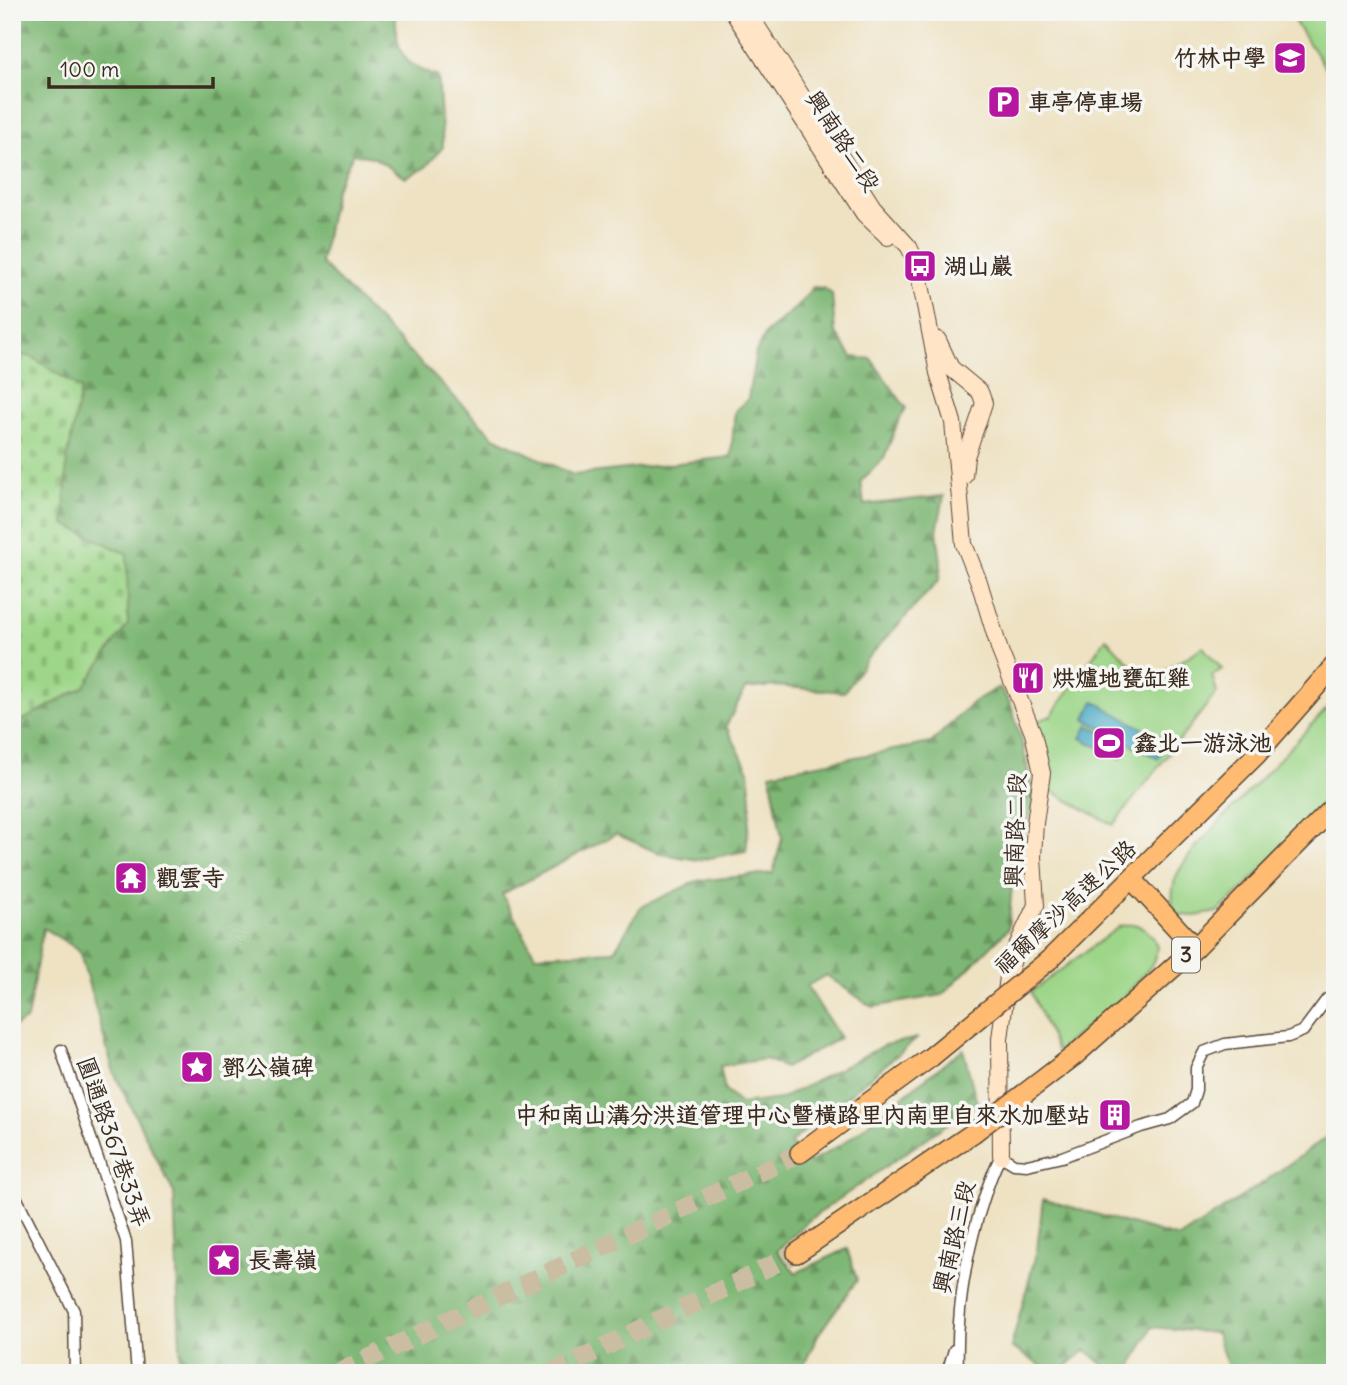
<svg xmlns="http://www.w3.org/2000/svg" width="1347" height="1385" font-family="Delius,'LXGW WenKai TC',sans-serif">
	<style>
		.grass { fill: #9dd688; stroke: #6c8053; stroke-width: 2 }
		.forest { fill: url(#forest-firs); stroke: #5c7049; stroke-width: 2 }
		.cemetery { fill: url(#cemetery-stones); stroke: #6c8053; stroke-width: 2 }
		.water { fill: #44a8c4; stroke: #406971; stroke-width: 2 }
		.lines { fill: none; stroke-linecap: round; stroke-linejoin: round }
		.highway-tunnel { stroke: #cabda2; stroke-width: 19; stroke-dasharray: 19 10; stroke-linecap: butt }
		.street-casing { stroke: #564637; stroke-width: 13 }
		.secondary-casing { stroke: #564637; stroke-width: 18 }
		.highway-casing { stroke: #564637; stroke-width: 22 }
		.street { stroke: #fff; stroke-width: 10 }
		.secondary { stroke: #ffe4c6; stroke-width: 16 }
		.highway { stroke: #febb71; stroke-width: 19 }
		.highway-bridge-casing { stroke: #564637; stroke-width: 22; stroke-linecap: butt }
		.highway-bridge { stroke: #febb71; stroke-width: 19 }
		.labels { text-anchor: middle; stroke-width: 7; stroke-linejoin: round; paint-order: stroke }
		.shield { fill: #f6f6f2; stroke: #73675e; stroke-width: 2 }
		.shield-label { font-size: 21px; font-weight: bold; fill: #3b2a1e }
		.poi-label { font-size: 23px; font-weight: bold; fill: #3b2a1e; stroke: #f6f6f2; text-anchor: start }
		.street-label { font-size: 23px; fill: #3b2a1e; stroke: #f6f6f2 }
	</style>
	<defs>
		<pattern id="forest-firs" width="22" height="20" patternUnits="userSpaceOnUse" patternTransform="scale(1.75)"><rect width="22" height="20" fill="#7eb774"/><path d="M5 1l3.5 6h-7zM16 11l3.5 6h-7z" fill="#68955f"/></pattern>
		<pattern id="cemetery-stones" width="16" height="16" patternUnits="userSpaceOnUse" patternTransform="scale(1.75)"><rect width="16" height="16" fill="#9dd688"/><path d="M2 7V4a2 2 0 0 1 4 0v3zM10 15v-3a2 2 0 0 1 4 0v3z" fill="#88b875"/></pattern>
	</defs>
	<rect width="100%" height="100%" fill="#f6f6f2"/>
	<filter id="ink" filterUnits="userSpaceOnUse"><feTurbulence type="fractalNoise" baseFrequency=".0143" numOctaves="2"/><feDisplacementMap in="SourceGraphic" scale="14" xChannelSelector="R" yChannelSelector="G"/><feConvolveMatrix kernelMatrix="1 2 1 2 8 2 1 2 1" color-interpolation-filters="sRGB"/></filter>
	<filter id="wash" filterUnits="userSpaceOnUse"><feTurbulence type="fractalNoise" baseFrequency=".00686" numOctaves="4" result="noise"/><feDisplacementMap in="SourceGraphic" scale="28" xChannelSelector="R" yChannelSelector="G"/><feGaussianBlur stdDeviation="1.57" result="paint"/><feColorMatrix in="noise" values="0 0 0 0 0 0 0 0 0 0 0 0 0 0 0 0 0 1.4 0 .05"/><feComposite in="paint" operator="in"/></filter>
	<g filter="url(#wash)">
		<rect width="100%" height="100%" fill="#eee2c3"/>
		<!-- grass -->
		<g class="grass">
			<path d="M1288 12H1335V59L1325 67Z"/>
			<path d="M1106 638 1147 682 1203 647 1222 669 1212 676 1217 692 1113 825 1049 790 1048 763 1036 722 1051 716Z"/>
			<path d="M1335 700V792L1240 892 1217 912 1195 916 1179 915 1173 910C1170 879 1178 870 1196 847Z"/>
			<path d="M1134 924 1144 928 1153 937 1157 947 1155 961 1127 994 1057 1051 1031 992 1120 926Z"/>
		</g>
		<!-- forest -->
		<g class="forest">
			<path d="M12 12H395C398 52 398 62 438 77L443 147 425 168 406 178 373 157 353 154 335 190 321 263 494 437 573 475 731 457 735 411 748 399 756 352 767 332 799 305 813 287 823 288 832 294 835 332 852 357 871 359 906 408 898 422 884 458 861 481 864 505 944 496 937 531 941 562 939 580 866 660 844 692 775 686 745 689 726 726 749 771 751 802 746 851 699 860 661 854 616 834 502 894 535 955 614 951 641 907 697 881 773 873 782 838 770 773 931 743 973 702 999 687 1010 703 1021 738 1035 803 1015 853 1008 929 942 995 872 1007 826 975 807 986 840 1038 785 1068 766 1059 720 1066 725 1091 740 1104 781 1099 885 1045 918 1038 790 1143 809 1163 845 1142 963 1049 977 1103 809 1220 777 1251 796 1273 847 1249 857 1280 818 1335 800 1373H181L174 1193 114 1073 79 950 43 928 27 1019 12 1028Z"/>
			<path d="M1335 1131V1373H1230L1216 1333 1152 1327 1128 1373H1113L1086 1350 1058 1373H1052L1011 1347 1037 1250 1043 1199 1179 1238 1264 1182Z"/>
		</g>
		<!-- cemetery -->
		<path class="cemetery" d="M12 353 32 357 81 389 67 459 64 524 127 554 128 624 84 687 21 721H12Z"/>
		<!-- water -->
		<g class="water">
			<path d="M1094 701 1167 742 1158 759 1085 719Z"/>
			<path d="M1088 725 1128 746 1121 759 1081 738Z"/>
		</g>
	</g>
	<g filter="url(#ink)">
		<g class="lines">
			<!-- highway-tunnel -->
			<g class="highway-tunnel">
				<path d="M338 1373 800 1153"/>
				<path d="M551 1373 797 1253"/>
			</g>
			<defs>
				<g id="street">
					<path d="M61 1050 126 1241 137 1373"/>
					<path d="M12 1189 74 1311 75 1373"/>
					<path d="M947 1373 954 1350"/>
					<path d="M958 1373C956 1319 963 1269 978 1217 985 1196 990 1175 1001 1156L1014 1164 1027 1165 1062 1157 1141 1127 1170 1119 1192 1103 1196 1090V1068L1204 1052 1225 1044 1288 1037 1303 1031 1327 999 1335 995"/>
				</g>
				<g id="secondary">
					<path d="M733 12 864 214 888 237"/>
					<path d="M748 12 873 207 909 247 917 264 938 373 953 422 964 544 979 582 1000 651 1033 733 1042 773 1035 823 1033 857 1036 905 1016 948 1008 977 1000 1039 1001 1156"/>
					<path d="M938 340 951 368 980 392 984 403 966 457 964 476"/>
				</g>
				<g id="highway">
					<path d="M1132 879 1195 948"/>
					<path d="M1049 960 1256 755 1335 665"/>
					<path d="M1075 1055 1195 948 1335 806"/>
					<path d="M800 1153 931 1057"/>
					<path d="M797 1253 973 1133"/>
				</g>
			</defs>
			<!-- street casing -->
			<use href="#street" class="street-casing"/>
			<!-- secondary casing -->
			<use href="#secondary" class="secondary-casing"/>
			<!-- highway casing -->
			<use href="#highway" class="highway-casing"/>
			<!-- street -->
			<use href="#street" class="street"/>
			<!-- secondary -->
			<use href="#secondary" class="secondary"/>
			<!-- highway -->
			<use href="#highway" class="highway"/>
			<defs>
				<g id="highway-bridge">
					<path d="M931 1057 1049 960"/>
					<path d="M973 1133 1075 1055"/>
				</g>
			</defs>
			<!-- highway-bridge casing -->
			<use href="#highway-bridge" class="highway-bridge-casing"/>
			<!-- highway-bridge -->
			<use href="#highway-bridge" class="highway-bridge"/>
		</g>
	</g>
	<!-- icons -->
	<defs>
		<symbol id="school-square" viewBox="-11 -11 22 22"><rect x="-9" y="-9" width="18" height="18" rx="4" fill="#b5179e" stroke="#f6f6f2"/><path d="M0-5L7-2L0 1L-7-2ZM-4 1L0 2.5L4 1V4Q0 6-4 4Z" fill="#fff"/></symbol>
		<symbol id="parking-square" viewBox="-11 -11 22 22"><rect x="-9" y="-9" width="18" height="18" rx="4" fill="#b5179e" stroke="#f6f6f2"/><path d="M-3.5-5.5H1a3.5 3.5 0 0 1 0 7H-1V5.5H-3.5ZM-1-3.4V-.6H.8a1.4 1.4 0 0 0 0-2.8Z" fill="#fff"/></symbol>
		<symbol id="bus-square" viewBox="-11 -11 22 22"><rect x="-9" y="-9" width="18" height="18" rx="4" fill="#b5179e" stroke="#f6f6f2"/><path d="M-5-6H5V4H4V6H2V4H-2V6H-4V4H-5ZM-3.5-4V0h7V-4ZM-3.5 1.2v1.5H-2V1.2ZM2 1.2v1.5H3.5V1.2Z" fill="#fff"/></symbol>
		<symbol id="restaurant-square" viewBox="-11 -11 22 22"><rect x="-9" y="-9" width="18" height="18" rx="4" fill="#b5179e" stroke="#f6f6f2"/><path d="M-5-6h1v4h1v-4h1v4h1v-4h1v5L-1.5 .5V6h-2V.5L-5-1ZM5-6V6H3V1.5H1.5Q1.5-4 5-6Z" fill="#fff"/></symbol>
		<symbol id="stadium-square" viewBox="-11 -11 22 22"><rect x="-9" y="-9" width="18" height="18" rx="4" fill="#b5179e" stroke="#f6f6f2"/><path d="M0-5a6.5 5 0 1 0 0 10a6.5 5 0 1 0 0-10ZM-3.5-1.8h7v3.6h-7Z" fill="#fff"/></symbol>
		<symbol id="temple-square" viewBox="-11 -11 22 22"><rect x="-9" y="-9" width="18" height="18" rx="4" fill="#b5179e" stroke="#f6f6f2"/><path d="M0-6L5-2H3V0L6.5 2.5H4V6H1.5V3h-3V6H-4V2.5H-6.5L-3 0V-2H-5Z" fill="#fff"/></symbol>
		<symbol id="sight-square" viewBox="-11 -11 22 22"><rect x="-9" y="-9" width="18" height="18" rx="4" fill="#b5179e" stroke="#f6f6f2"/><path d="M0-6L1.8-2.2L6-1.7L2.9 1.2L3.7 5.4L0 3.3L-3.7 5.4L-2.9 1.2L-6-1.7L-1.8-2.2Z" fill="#fff"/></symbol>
		<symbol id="building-square" viewBox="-11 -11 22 22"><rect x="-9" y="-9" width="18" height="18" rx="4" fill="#b5179e" stroke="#f6f6f2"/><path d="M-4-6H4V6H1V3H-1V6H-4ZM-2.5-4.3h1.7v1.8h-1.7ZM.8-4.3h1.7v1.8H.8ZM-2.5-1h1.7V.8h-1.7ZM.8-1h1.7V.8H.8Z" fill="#fff"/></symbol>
	</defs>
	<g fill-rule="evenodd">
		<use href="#school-square" x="1271" y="39" width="38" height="38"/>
		<use href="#parking-square" x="985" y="83" width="38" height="38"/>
		<use href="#bus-square" x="901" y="247" width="38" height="38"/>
		<use href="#restaurant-square" x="1009" y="659" width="38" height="38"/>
		<use href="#stadium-square" x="1090" y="724" width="38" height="38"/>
		<use href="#temple-square" x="112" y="859" width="38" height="38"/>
		<use href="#sight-square" x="178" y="1048" width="38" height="38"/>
		<use href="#building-square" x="1096" y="1096" width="38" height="38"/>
		<use href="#sight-square" x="205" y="1241" width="38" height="38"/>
	</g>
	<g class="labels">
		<!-- shield labels -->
		<rect class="shield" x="1172" y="937.5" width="28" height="35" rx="5"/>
		<g class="shield-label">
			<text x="1186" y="962">3</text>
		</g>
		<!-- poi labels -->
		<g class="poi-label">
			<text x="1266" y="66" text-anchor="end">竹林中學</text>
			<text x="1028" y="110">車亭停車場</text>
			<text x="944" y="274">湖山巖</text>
			<text x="1052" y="686">烘爐地甕缸雞</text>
			<text x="1134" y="751">鑫北一游泳池</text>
			<text x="156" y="886">觀雲寺</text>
			<text x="222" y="1075">鄧公嶺碑</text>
			<text x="1090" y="1123" text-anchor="end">中和南山溝分洪道管理中心暨橫路里內南里自來水加壓站</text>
			<text x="248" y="1268">長壽嶺</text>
		</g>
		<!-- street labels -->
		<g class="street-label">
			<text transform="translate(843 141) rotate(57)" y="8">興南路二段</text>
			<text transform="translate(1015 830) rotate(-88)" y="8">興南路二段</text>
			<text transform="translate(1065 907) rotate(-43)" y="8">福爾摩沙高速公路</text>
			<text transform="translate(114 1142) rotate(71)" y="8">圓通路367巷33弄</text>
			<text transform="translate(954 1237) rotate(-77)" y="8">興南路三段</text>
		</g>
	</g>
	<!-- margin -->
	<rect width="1347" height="1385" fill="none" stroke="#f6f6f2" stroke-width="42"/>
	<!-- scale -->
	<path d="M49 77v10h164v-10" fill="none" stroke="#3b2a1e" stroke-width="3.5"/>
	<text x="60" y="77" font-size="21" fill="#3b2a1e" stroke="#f6f6f2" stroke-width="5" paint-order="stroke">100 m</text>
</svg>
